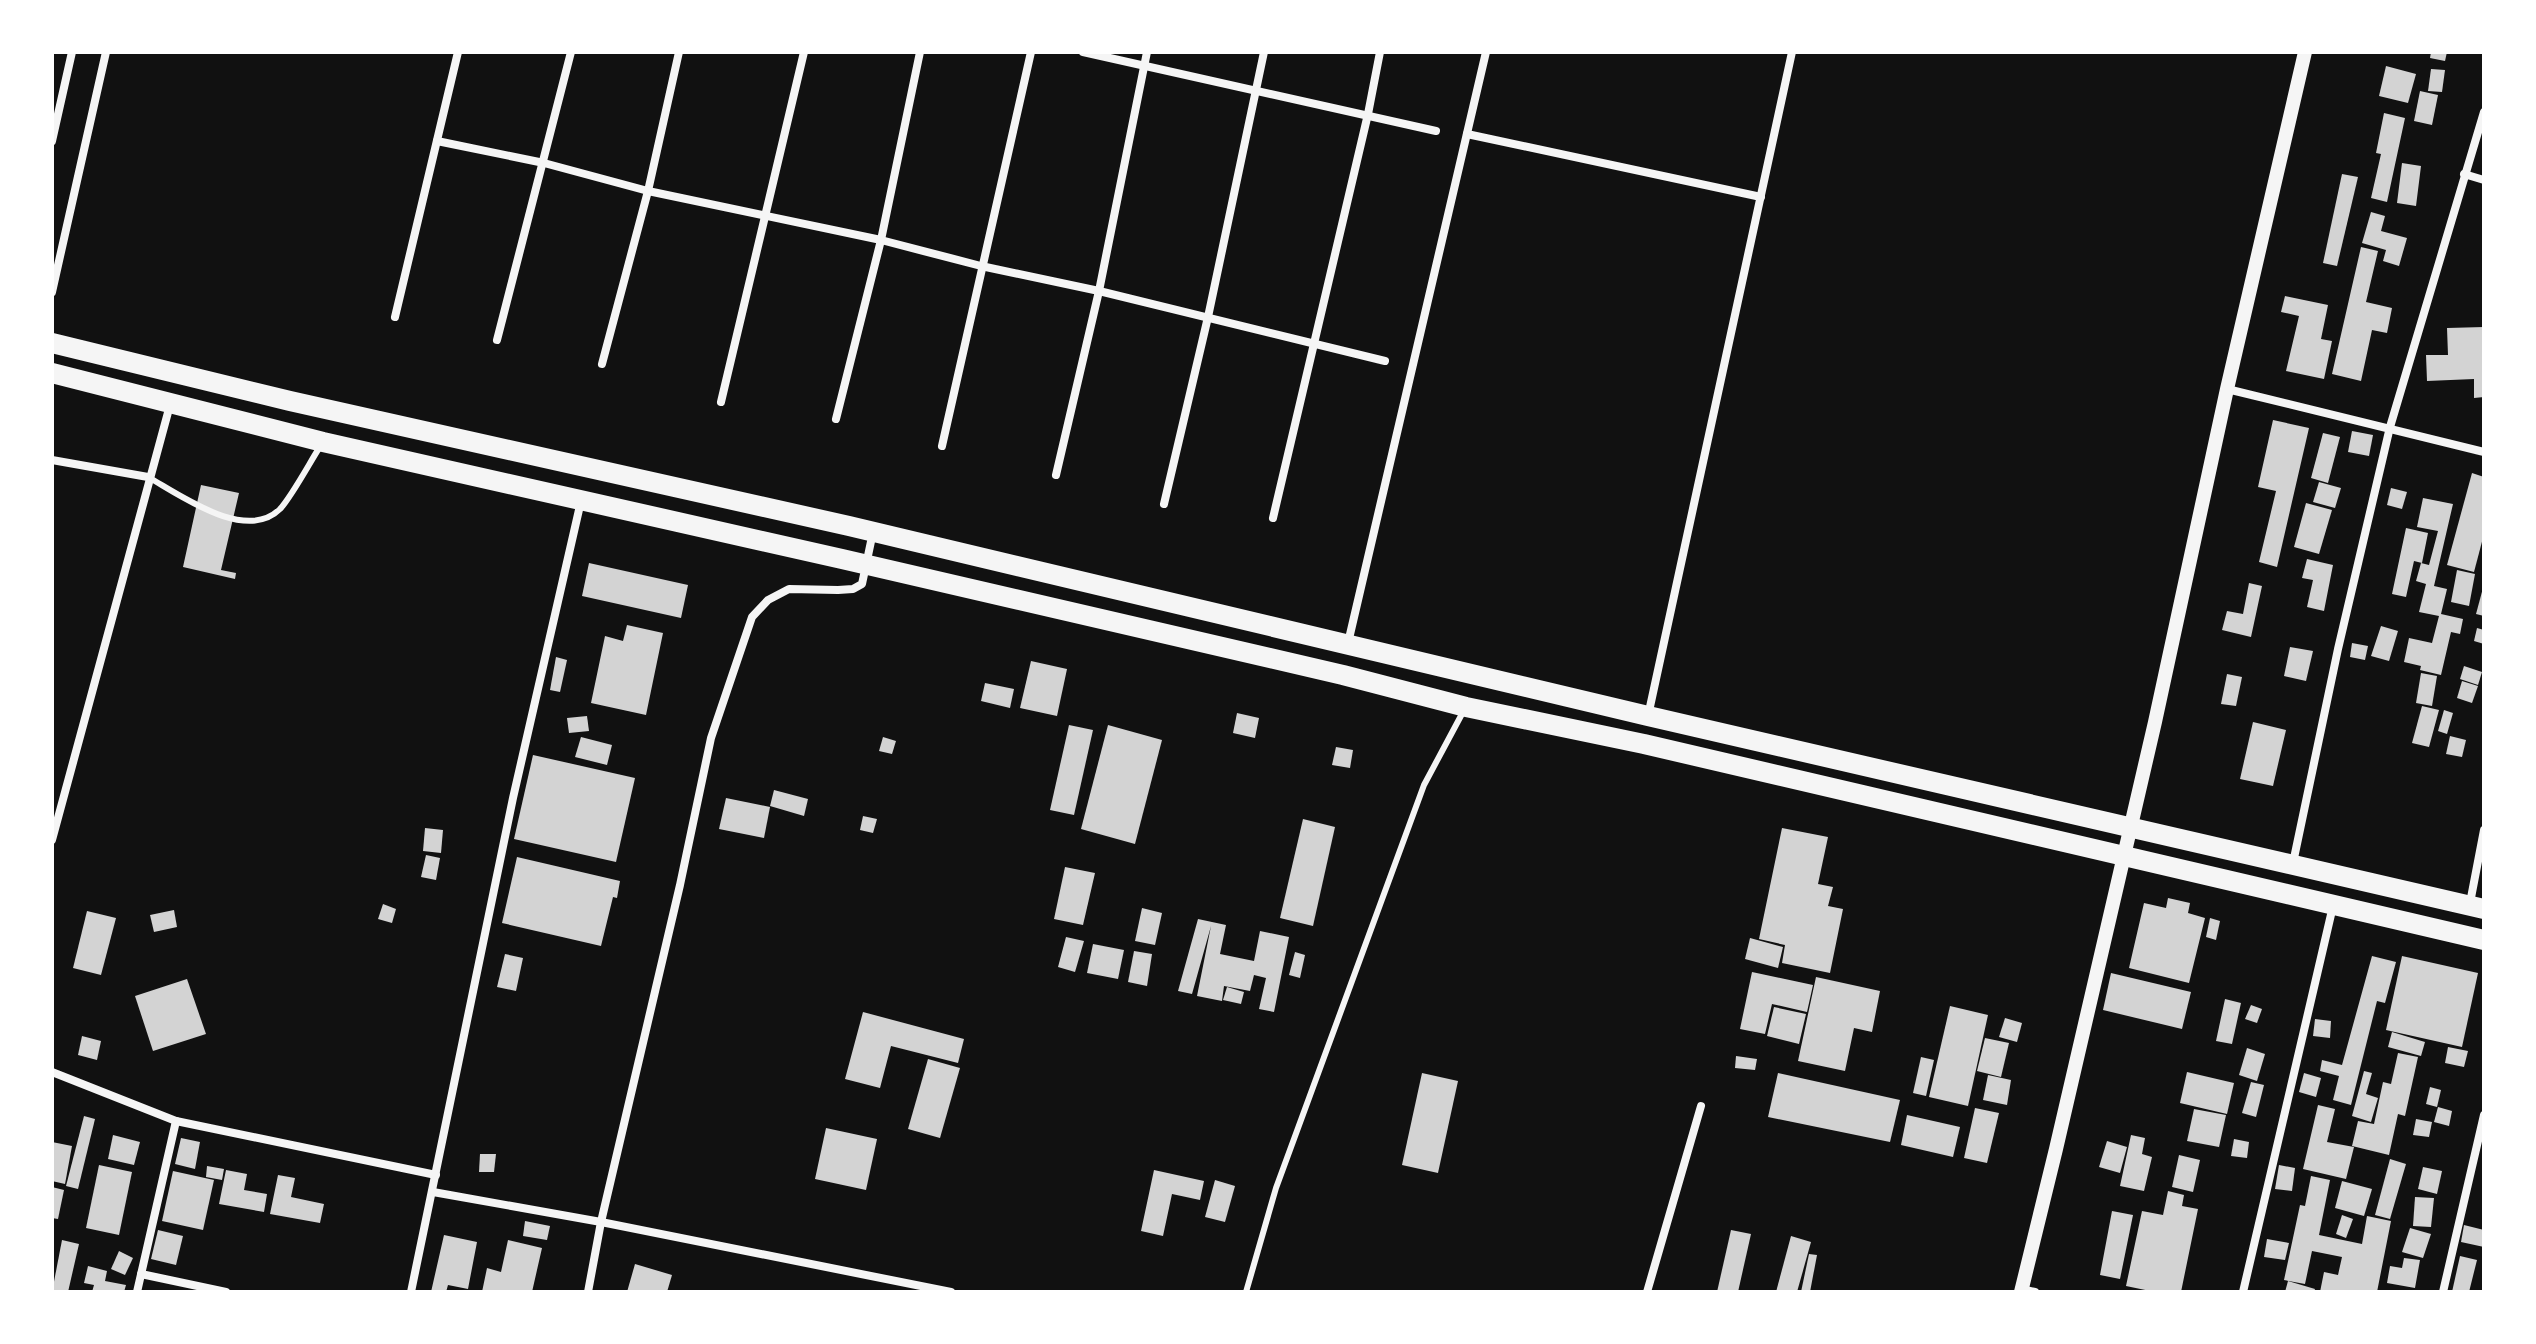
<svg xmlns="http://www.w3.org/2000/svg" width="2536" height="1344" font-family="'Asap Condensed',sans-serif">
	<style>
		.building { fill: #d3d3d3 }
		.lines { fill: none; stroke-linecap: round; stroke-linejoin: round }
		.service { stroke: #f5f5f5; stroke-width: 6 }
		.minor { stroke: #f5f5f5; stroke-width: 8 }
		.tertiary { stroke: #f5f5f5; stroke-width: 14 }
		.primary { stroke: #f5f5f5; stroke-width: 20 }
	</style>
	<rect width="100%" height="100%" fill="#111"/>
	<!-- building -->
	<g class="building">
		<path d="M2431 52H2447L2445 61 2430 58Z"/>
		<path d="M2386 66 2416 74 2408 103 2379 96Z"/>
		<path d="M2431 69 2445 70 2442 92 2428 91Z"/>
		<path d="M2420 91 2438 95 2432 125 2414 121Z"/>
		<path d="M2384 113 2405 118 2387 202 2371 198 2381 154 2376 153Z"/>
		<path d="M2402 163 2421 166 2416 206 2397 203Z"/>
		<path d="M2342 174 2358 177 2337 266 2323 263Z"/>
		<path d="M2371 212 2385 216 2381 231 2407 238 2399 266 2383 261 2386 250 2362 243Z"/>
		<path d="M2361 247 2378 251 2366 302 2392 308 2387 333 2372 330 2361 381 2332 374Z"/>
		<path d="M2285 296 2328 305 2321 339 2332 341 2324 379 2286 371 2299 316 2281 312Z"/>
		<path d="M2484 327V397L2474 398V379L2427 381 2426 355H2448L2447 328Z"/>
		<path d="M2273 420 2309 428 2277 567 2259 562 2276 491 2258 487Z"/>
		<path d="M2352 431 2373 435 2369 456 2348 452Z"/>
		<path d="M2323 433 2340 437 2328 483 2311 478Z"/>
		<path d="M2472 473 2484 477V534L2474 572 2447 565Z"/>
		<path d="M2319 482 2341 488 2335 508 2313 502Z"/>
		<path d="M201 485 239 493 221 570 236 573 235 579 183 567Z"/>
		<path d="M2391 488 2407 492 2402 509 2387 505Z"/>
		<path d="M2423 498 2453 504 2434 586 2447 589 2441 614 2463 619 2460 634 2451 632 2441 675 2420 670 2421 666 2404 662 2409 638 2432 643 2439 616 2419 612 2426 584 2416 581 2421 563 2429 565 2438 531 2417 527Z"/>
		<path d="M2306 503 2332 510 2319 554 2294 547Z"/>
		<path d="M2406 528 2428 533 2422 563 2414 561 2406 597 2392 594Z"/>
		<path d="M2307 559 2333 565 2324 611 2307 607 2313 580 2302 578Z"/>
		<path d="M589 563 688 585 681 618 582 596Z"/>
		<path d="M2457 570 2475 574 2469 606 2451 602Z"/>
		<path d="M2249 583 2262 586 2251 637 2222 630 2227 611 2243 614Z"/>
		<path d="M2483 588H2484V616L2476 614Z"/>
		<path d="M627 625 663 633 646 715 591 703 605 636 623 641Z"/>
		<path d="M2381 626 2398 631 2389 661 2371 656Z"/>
		<path d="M2477 628 2484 630V644L2474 641Z"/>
		<path d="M2352 643 2368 646 2365 660 2350 657Z"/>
		<path d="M2290 647 2313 651 2306 681 2284 676Z"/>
		<path d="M556 657 567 660 560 692 550 690Z"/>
		<path d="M1031 661 1067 669 1057 716 1020 708Z"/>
		<path d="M2464 666 2482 672 2478 685 2460 679Z"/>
		<path d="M2421 673 2437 676 2432 706 2416 703Z"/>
		<path d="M2227 674 2242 677 2236 706 2221 704Z"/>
		<path d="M2462 681 2478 686 2472 703 2457 698Z"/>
		<path d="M985 683 1014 689 1010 708 981 701Z"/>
		<path d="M2422 706 2439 710 2429 747 2412 743Z"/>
		<path d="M2444 710 2453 713 2447 734 2438 731Z"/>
		<path d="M1237 713 1259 718 1255 738 1233 733Z"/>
		<path d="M587 716 589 731 569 733 567 718Z"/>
		<path d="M2253 722 2286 730 2273 786 2240 779Z"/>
		<path d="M1069 725 1093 730 1074 815 1050 810Z"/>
		<path d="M1108 725 1162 740 1135 844 1081 829Z"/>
		<path d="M2450 736 2466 740 2462 757 2446 754Z"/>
		<path d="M581 737 612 745 607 765 575 757Z"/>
		<path d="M883 737 896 741 892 754 879 751Z"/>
		<path d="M1336 747 1353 750 1350 768 1332 765Z"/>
		<path d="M533 755 635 778 616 862 514 839Z"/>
		<path d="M774 790 808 799 804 816 770 806Z"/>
		<path d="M726 798 770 807 764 838 719 829Z"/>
		<path d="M863 816 877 819 873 833 860 830Z"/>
		<path d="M1303 819 1335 827 1313 926 1280 918Z"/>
		<path d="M425 828 443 830 441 853 423 851Z"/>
		<path d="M1782 828 1828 837 1818 884 1833 887 1828 906 1843 909 1830 973 1782 963 1785 945 1759 939Z"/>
		<path d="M426 855 440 858 436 880 421 877Z"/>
		<path d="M517 857 620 881 617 898 613 897 601 946 502 923Z"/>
		<path d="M1065 867 1095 873 1083 925 1054 919Z"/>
		<path d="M2168 898 2190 903 2188 913 2205 918 2189 983 2129 968 2144 903 2166 908Z"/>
		<path d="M383 904 396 909 392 923 378 919Z"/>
		<path d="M1142 908 1162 913 1155 945 1135 941Z"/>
		<path d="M174 910 177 927 154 932 150 915Z"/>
		<path d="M87 911 116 918 101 975 73 968Z"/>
		<path d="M2210 918 2220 921 2216 940 2206 937Z"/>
		<path d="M1198 919 1226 925 1220 954 1254 961 1260 931 1289 937 1274 1012 1259 1009 1266 978 1254 975 1250 991 1224 986 1222 1001 1197 996 1211 926 1192 994 1178 991Z"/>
		<path d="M1066 937 1084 941 1075 972 1058 967Z"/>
		<path d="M1750 938 1783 947 1778 968 1745 959Z"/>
		<path d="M1093 944 1124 950 1118 979 1087 973Z"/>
		<path d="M1134 951 1152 954 1147 986 1128 982Z"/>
		<path d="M1295 952 1305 955 1300 978 1289 975Z"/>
		<path d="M505 954 523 958 516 991 497 987Z"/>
		<path d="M2372 956 2396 962 2385 1003 2377 1001 2351 1105 2333 1100 2339 1076 2320 1071 2322 1060 2342 1065Z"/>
		<path d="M2402 956 2478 973 2462 1047 2386 1030Z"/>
		<path d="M1752 972 1813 985 1807 1012 1772 1004 1765 1034 1740 1029Z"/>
		<path d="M2111 973 2191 992 2182 1029 2103 1010Z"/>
		<path d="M1816 977 1880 991 1872 1032 1854 1028 1845 1071 1798 1061Z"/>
		<path d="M187 979 206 1034 153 1051 135 996Z"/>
		<path d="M1227 987 1244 992 1241 1004 1223 1000Z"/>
		<path d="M2225 999 2241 1003 2232 1044 2216 1041Z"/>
		<path d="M2251 1005 2262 1009 2257 1023 2245 1019Z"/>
		<path d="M1950 1006 1988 1015 1968 1106 1929 1097Z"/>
		<path d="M1774 1007 1806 1014 1799 1044 1767 1036Z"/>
		<path d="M863 1012 964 1039 958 1063 891 1046 880 1088 845 1079Z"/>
		<path d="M2005 1018 2022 1023 2017 1042 1999 1037Z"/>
		<path d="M2315 1019 2331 1021 2330 1038 2313 1036Z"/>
		<path d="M2392 1032 2425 1042 2421 1056 2388 1047Z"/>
		<path d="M82 1036 101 1041 97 1060 78 1055Z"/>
		<path d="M1985 1038 2009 1043 2001 1077 1977 1071Z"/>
		<path d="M2448 1047 2468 1051 2464 1067 2445 1063Z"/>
		<path d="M2247 1048 2265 1054 2257 1081 2239 1075Z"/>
		<path d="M2398 1053 2418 1057 2405 1116 2398 1114 2389 1155 2352 1146 2358 1121 2374 1124 2383 1082 2391 1084Z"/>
		<path d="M1736 1056 1757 1059 1755 1070 1735 1068Z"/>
		<path d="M1921 1057 1934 1060 1926 1096 1913 1093Z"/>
		<path d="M928 1059 960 1068 940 1138 908 1129Z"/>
		<path d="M2364 1071 2372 1073 2366 1094 2378 1098 2371 1122 2352 1116Z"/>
		<path d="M2187 1072 2234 1083 2227 1114 2180 1103Z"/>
		<path d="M1422 1073 1458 1081 1438 1173 1402 1165Z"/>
		<path d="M1778 1073 1900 1100 1890 1142 1768 1117Z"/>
		<path d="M2304 1073 2321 1078 2316 1097 2299 1092Z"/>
		<path d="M1988 1075 2011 1080 2007 1105 1983 1100Z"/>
		<path d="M2251 1082 2264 1085 2256 1117 2242 1113Z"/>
		<path d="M2430 1087 2441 1090 2437 1107 2426 1104Z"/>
		<path d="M2318 1105 2335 1109 2327 1142 2354 1147 2346 1179 2303 1169Z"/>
		<path d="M2438 1107 2452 1111 2449 1126 2434 1122Z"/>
		<path d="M1975 1108 1999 1113 1987 1163 1964 1158Z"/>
		<path d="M2194 1109 2226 1115 2219 1147 2187 1141Z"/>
		<path d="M1907 1115 1960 1127 1953 1157 1901 1145Z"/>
		<path d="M84 1116 95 1119 78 1189 66 1186Z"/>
		<path d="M2416 1119 2432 1122 2429 1137 2413 1135Z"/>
		<path d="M826 1128 877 1139 866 1190 815 1179Z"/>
		<path d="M113 1135 140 1142 134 1165 108 1159Z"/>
		<path d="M2131 1135 2145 1138 2142 1154 2152 1157 2144 1191 2120 1186Z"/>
		<path d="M181 1138 200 1142 195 1169 175 1164Z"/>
		<path d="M2234 1139 2249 1142 2247 1158 2231 1156Z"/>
		<path d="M2107 1141 2127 1147 2120 1173 2099 1167Z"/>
		<path d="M52 1142 72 1146 65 1184 52 1181Z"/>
		<path d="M480 1154H496L494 1172H479Z"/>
		<path d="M2179 1155 2200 1160 2193 1192 2172 1187Z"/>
		<path d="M2390 1159 2406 1164 2390 1219 2375 1215Z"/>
		<path d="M99 1165 132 1172 119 1235 86 1228Z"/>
		<path d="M2279 1165 2295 1168 2292 1191 2275 1189Z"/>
		<path d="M207 1166 224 1169 222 1180 206 1177Z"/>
		<path d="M2423 1167 2442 1171 2437 1194 2418 1189Z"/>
		<path d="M226 1170 247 1174 244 1190 267 1194 264 1212 219 1204Z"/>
		<path d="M1154 1170 1204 1181 1200 1200 1172 1194 1163 1236 1141 1231Z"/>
		<path d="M173 1171 214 1180 203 1230 162 1221Z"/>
		<path d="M278 1175 295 1178 291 1197 324 1204 320 1223 270 1214Z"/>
		<path d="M2311 1176 2330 1180 2319 1235 2362 1244 2367 1216 2391 1221 2377 1292H2320L2324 1272 2338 1275 2342 1257 2312 1251 2305 1284 2284 1280 2300 1205 2305 1206Z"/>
		<path d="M1215 1180 1235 1186 1225 1222 1205 1217Z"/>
		<path d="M2342 1181 2372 1189 2364 1216 2335 1208Z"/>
		<path d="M52 1187 64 1190 58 1219 52 1218Z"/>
		<path d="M2168 1191 2184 1195 2182 1206 2198 1209 2181 1292H2155L2126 1286 2142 1211 2163 1215Z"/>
		<path d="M2415 1197 2434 1198 2431 1227 2413 1226Z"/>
		<path d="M2112 1211 2133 1215 2120 1279 2100 1275Z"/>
		<path d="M2342 1215 2353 1219 2346 1238 2336 1234Z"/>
		<path d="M525 1221 550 1226 547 1240 523 1236Z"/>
		<path d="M2464 1225 2484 1230V1247L2461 1242Z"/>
		<path d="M2410 1228 2431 1234 2423 1258 2402 1252Z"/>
		<path d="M158 1230 183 1236 176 1265 151 1259Z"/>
		<path d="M1731 1230 1751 1234 1738 1292H1717Z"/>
		<path d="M444 1235 477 1242 468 1289 448 1285 446 1292H431Z"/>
		<path d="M1791 1236 1811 1242 1797 1292H1776Z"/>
		<path d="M2267 1239 2289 1243 2285 1260 2264 1257Z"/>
		<path d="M62 1240 79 1244 68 1292H52Z"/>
		<path d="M508 1240 542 1248 532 1292H482L487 1268 501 1272Z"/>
		<path d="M119 1251 133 1258 125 1275 111 1269Z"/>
		<path d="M1809 1254 1817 1255 1810 1292H1801Z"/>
		<path d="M2460 1256 2477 1260 2469 1292H2452Z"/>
		<path d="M2404 1258 2420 1260 2415 1288 2387 1283 2390 1266 2402 1268Z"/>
		<path d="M635 1264 672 1275 667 1292H627Z"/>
		<path d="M88 1266 107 1271 105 1281 126 1285 124 1292H92L94 1285 84 1283Z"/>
		<path d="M2288 1281 2315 1289 2314 1292H2285Z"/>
	</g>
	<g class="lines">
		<!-- service -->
		<g class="service">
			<path d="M148 477C180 495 246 543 280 509 292 496 310 462 321 445"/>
			<path d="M1246 1292 1276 1188 1424 785 1463 712"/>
		</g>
		<!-- minor -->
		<g class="minor">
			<path d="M1083 52 1436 131"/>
			<path d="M1467 134 1761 197"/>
			<path d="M52 141 72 52"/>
			<path d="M437 141 544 163 648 191 881 240 981 266 1099 291 1385 361"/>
			<path d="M2464 174 2484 180"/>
			<path d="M52 292 106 52"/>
			<path d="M395 317 458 52"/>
			<path d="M497 340 571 52"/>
			<path d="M602 364 648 191 679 52"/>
			<path d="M2227 389 2484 452"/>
			<path d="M721 402 804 52"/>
			<path d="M836 419 881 240 920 52"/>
			<path d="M942 446 1031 52"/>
			<path d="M52 460 148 477"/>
			<path d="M1056 475 1099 291 1147 52"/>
			<path d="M1164 504 1208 317 1264 52"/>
			<path d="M1273 518 1368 114 1380 52"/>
			<path d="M1348 643 1486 52"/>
			<path d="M1648 716 1792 52"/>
			<path d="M52 840 170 405"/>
			<path d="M2293 863 2338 649 2390 427 2484 112"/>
			<path d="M2470 903 2484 830"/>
			<path d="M52 1072 176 1121 436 1175"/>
			<path d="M433 1192 601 1222 951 1292"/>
			<path d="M141 1274 226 1292"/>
			<path d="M2021 1289 2035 1292"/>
			<path d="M137 1292 176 1121"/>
			<path d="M411 1292 513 798 581 501"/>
			<path d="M588 1292 601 1222 680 885 711 738 752 617 768 600 789 589 838 590 853 589 862 584 873 532"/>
			<path d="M1647 1292 1701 1106"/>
			<path d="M2243 1292 2333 906"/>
			<path d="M2443 1292 2484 1115"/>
		</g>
		<!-- tertiary -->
		<path class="tertiary" d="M2021 1292 2056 1149 2155 722 2227 389 2305 52"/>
		<!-- primary -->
		<g class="primary">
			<path d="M52 343 290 401 849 526 1648 716 2484 909"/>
			<path d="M52 373 323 442 842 559 1343 675 1466 707 1644 744 2484 940"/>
		</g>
	</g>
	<!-- border -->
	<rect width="2536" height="1344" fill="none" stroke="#ffffff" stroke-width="108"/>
</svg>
